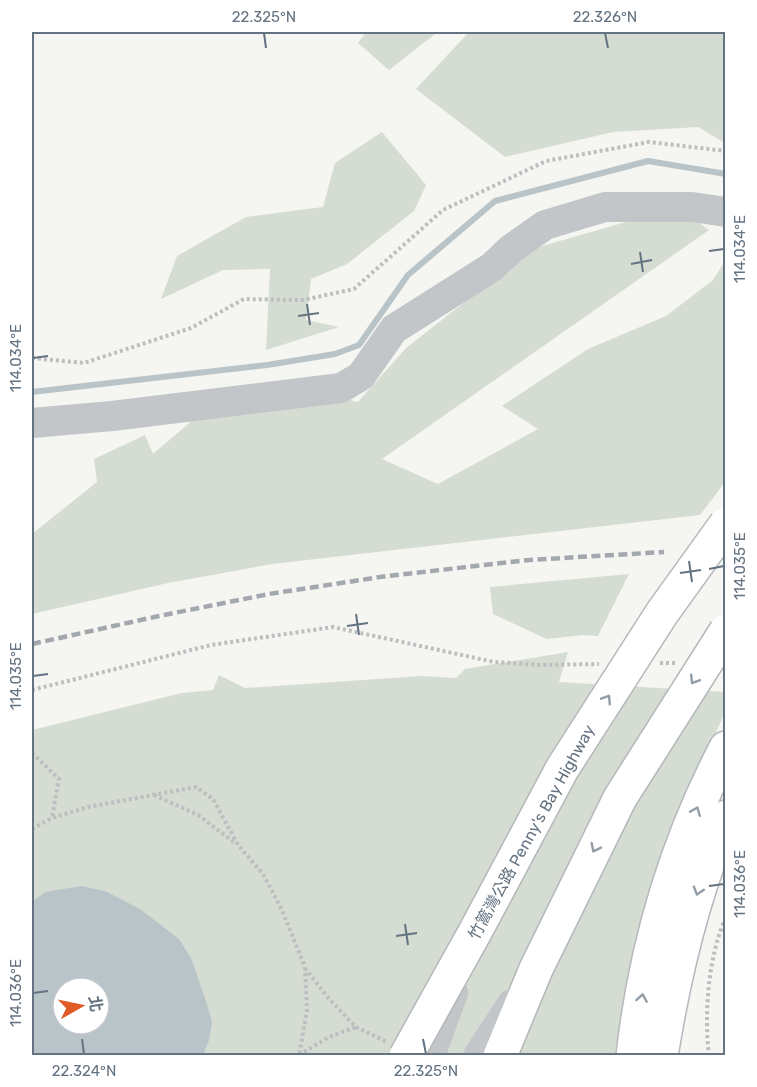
<svg xmlns="http://www.w3.org/2000/svg" width="757" height="1087" font-family="Rubik,'Noto Sans TC',sans-serif">
	<style>
		.green { fill: #d5dcd2; fill-rule: evenodd }
		.water { fill: #b9c4c8; fill-rule: evenodd }
		.lines { fill: none; stroke-linecap: round; stroke-linejoin: round }
		.stream { stroke: #b9c4c8; stroke-width: 6 }
		.major-casing { stroke: #b5b9bd; stroke-width: 36 }
		.highway-casing { stroke: #b5b8bb; stroke-width: 36 }
		.path { stroke: #bcbec0; stroke-width: 4; stroke-dasharray: 3 3; stroke-linecap: butt }
		.minor { stroke: #c2c6c9; stroke-width: 30 }
		.major { stroke: #fff; stroke-width: 33 }
		.highway { stroke: #fff; stroke-width: 33 }
		.rail { stroke: #a3a8ae; stroke-width: 4.5; stroke-dasharray: 9 4.5; stroke-linecap: butt }
		.highway-bridge-casing { stroke: #b5b8bb; stroke-width: 36; stroke-linecap: butt }
		.highway-bridge { stroke: #fff; stroke-width: 33 }
		.oneway { stroke: #929da8 }
		.ticks { fill: none; stroke: #647382; stroke-width: 2 }
		.labels { text-anchor: middle; stroke-width: 6; stroke-linejoin: round; paint-order: stroke }
		.street-label { font-size: 16px; fill: #647382; stroke: #fff }
		.neatline { fill: none; stroke: #647382; stroke-width: 2 }
		.ticks-label { font-size: 15px; text-anchor: middle; fill: #647382 }
	</style>
	<rect width="100%" height="100%" fill="#f5f5f1"/>
	<!-- green -->
	<g class="green">
		<path d="M366 32H437L430 38 389 70 358 43Z"/>
		<path d="M469 32H725V143L698 127 613 132 505 157 416 89Z"/>
		<path d="M382 132 426 185 414 211 347 264 311 279 306 320 339 327 266 350 270 269 223 270 161 299 177 256 246 217 323 207 335 163Z"/>
		<path d="M689 216 709 230 382 459 438 484 538 429 502 406 588 349 666 316 713 280 725 261V482L700 515 272 564 168 583 32 614V534L97 482 94 459 145 435 153 454 194 419 329 395 358 402 406 348 475 294 518 253 633 220Z"/>
		<path d="M629 574 598 636 583 635 547 639 493 614 490 587Z"/>
		<path d="M568 652 559 682 725 692V712L674 828 624 1055H32V730L182 693 213 690 219 675 245 688 422 676 456 678 465 669ZM63 988H99V1024H63Z"/>
	</g>
	<!-- water -->
	<path class="water" d="M81 886 105 891 140 909 179 939 191 958 206 1001 212 1022 209 1040 203 1055H32V902L45 892ZM63 988H99V1024H63Z"/>
	<g class="lines">
		<!-- stream -->
		<path class="stream" d="M32 392 267 365 335 354 359 345 408 275 495 201 648 161 726 174"/>
		<defs>
			<g id="major">
				<path d="M633 1056C645 949 676 843 726 748"/>
				<path d="M661 1056C674 974 693 893 726 817"/>
			</g>
			<path id="highway" d="M500 1056 536 969"/>
		</defs>
		<!-- major casing -->
		<use href="#major" class="major-casing"/>
		<!-- highway casing -->
		<use href="#highway" class="highway-casing"/>
		<!-- path -->
		<g class="path">
			<path d="M32 358 84 363 191 328 244 299 303 300 354 289 443 210 546 161 649 142 726 151"/>
			<path d="M660 663H677"/>
			<path d="M32 690 211 645 333 627 494 662 542 665 599 664"/>
			<path d="M32 753 59 779 52 818"/>
			<path d="M154 795 198 815 235 843"/>
			<path d="M32 829 52 818 88 807 196 787 213 799 238 845 263 874 282 910 305 967 307 1010 299 1056"/>
			<path d="M305 968 329 999 356 1027 387 1042"/>
			<path d="M299 1055 329 1037 356 1027"/>
			<path d="M709 1056C704 1014 708 956 726 917"/>
		</g>
		<!-- minor -->
		<g class="minor">
			<path d="M32 423 112 416 341 388 361 376 394 329 492 267 511 249 545 225 605 207H692L726 212"/>
			<path d="M430 1056 453 993"/>
			<path d="M478 1056 512 1004"/>
		</g>
		<!-- major -->
		<use href="#major" class="major"/>
		<!-- highway -->
		<use href="#highway" class="highway"/>
		<!-- rail -->
		<path class="rail" d="M32 644 159 616 269 594 387 576 529 560 664 552"/>
		<defs>
			<g id="highway-bridge">
				<path d="M536 969 620 798 726 631"/>
				<path d="M406 1056 475 932 562 769 662 613 726 524"/>
			</g>
		</defs>
		<!-- highway-bridge casing -->
		<use href="#highway-bridge" class="highway-bridge-casing"/>
		<!-- highway-bridge -->
		<use href="#highway-bridge" class="highway-bridge"/>
	</g>
	<!-- one-way arrows -->
	<defs><path id="oneway-chevron" d="M-2-3.5L2.5 0L-2 3.5" fill="none" stroke-width="1.6" stroke-linecap="round" stroke-linejoin="round" transform="scale(1.5)"/></defs>
	<g class="oneway">
		<use href="#oneway-chevron" transform="translate(694 680) rotate(122)"/>
		<use href="#oneway-chevron" transform="translate(607 699) rotate(-57)"/>
		<use href="#oneway-chevron" transform="translate(696 811) rotate(-68)"/>
		<use href="#oneway-chevron" transform="translate(595 848) rotate(116)"/>
		<use href="#oneway-chevron" transform="translate(698 891) rotate(107)"/>
		<use href="#oneway-chevron" transform="translate(642 998) rotate(-81)"/>
	</g>
	<!-- ticks -->
	<path class="ticks" d="M264 33 266 48M605 33 608 48M709 251 724 249M640 252 643 272M631 264 652 260M307 304 310 325M298 316 319 313M33 358 48 356M689 561 692 582M709 569 724 566M680 573 701 570M356 614 359 635M347 626 368 623M33 676 48 674M709 886 724 884M405 924 408 945M396 936 417 933M33 993 48 991M82 1039 84 1054M423 1039 426 1054"/>
	<g class="labels">
		<!-- street labels -->
		<g class="street-label">
			<text transform="translate(531 832) rotate(-61)" y="6">竹篙灣公路 Penny's Bay Highway</text>
		</g>
	</g>
	<!-- border -->
	<rect width="757" height="1087" fill="none" stroke="#ffffff" stroke-width="66"/>
	<!-- north arrow -->
	<g transform="translate(81 1006) rotate(81)"><circle r="28" fill="#ffffff" stroke="#c1c7cd" stroke-width="1.5"/>
	<path d="M0-4.5L10 22L0 15L-10 22Z" fill="#df5c27"/>
	<text y="-9" font-size="16" font-weight="bold" text-anchor="middle" fill="#647382">北</text>
	</g>
	<rect x="33" y="33" width="691" height="1021" class="neatline"/>
	<g class="ticks-label">
		<text x="264" y="22">22.325°N</text>
		<text x="605" y="22">22.326°N</text>
		<text transform="translate(740 249) rotate(-90)" y="5">114.034°E</text>
		<text transform="translate(16 358) rotate(-90)" y="5">114.034°E</text>
		<text transform="translate(740 566) rotate(-90)" y="5">114.035°E</text>
		<text transform="translate(16 676) rotate(-90)" y="5">114.035°E</text>
		<text transform="translate(740 884) rotate(-90)" y="5">114.036°E</text>
		<text transform="translate(16 993) rotate(-90)" y="5">114.036°E</text>
		<text x="84" y="1076">22.324°N</text>
		<text x="426" y="1076">22.325°N</text>
	</g>
</svg>
